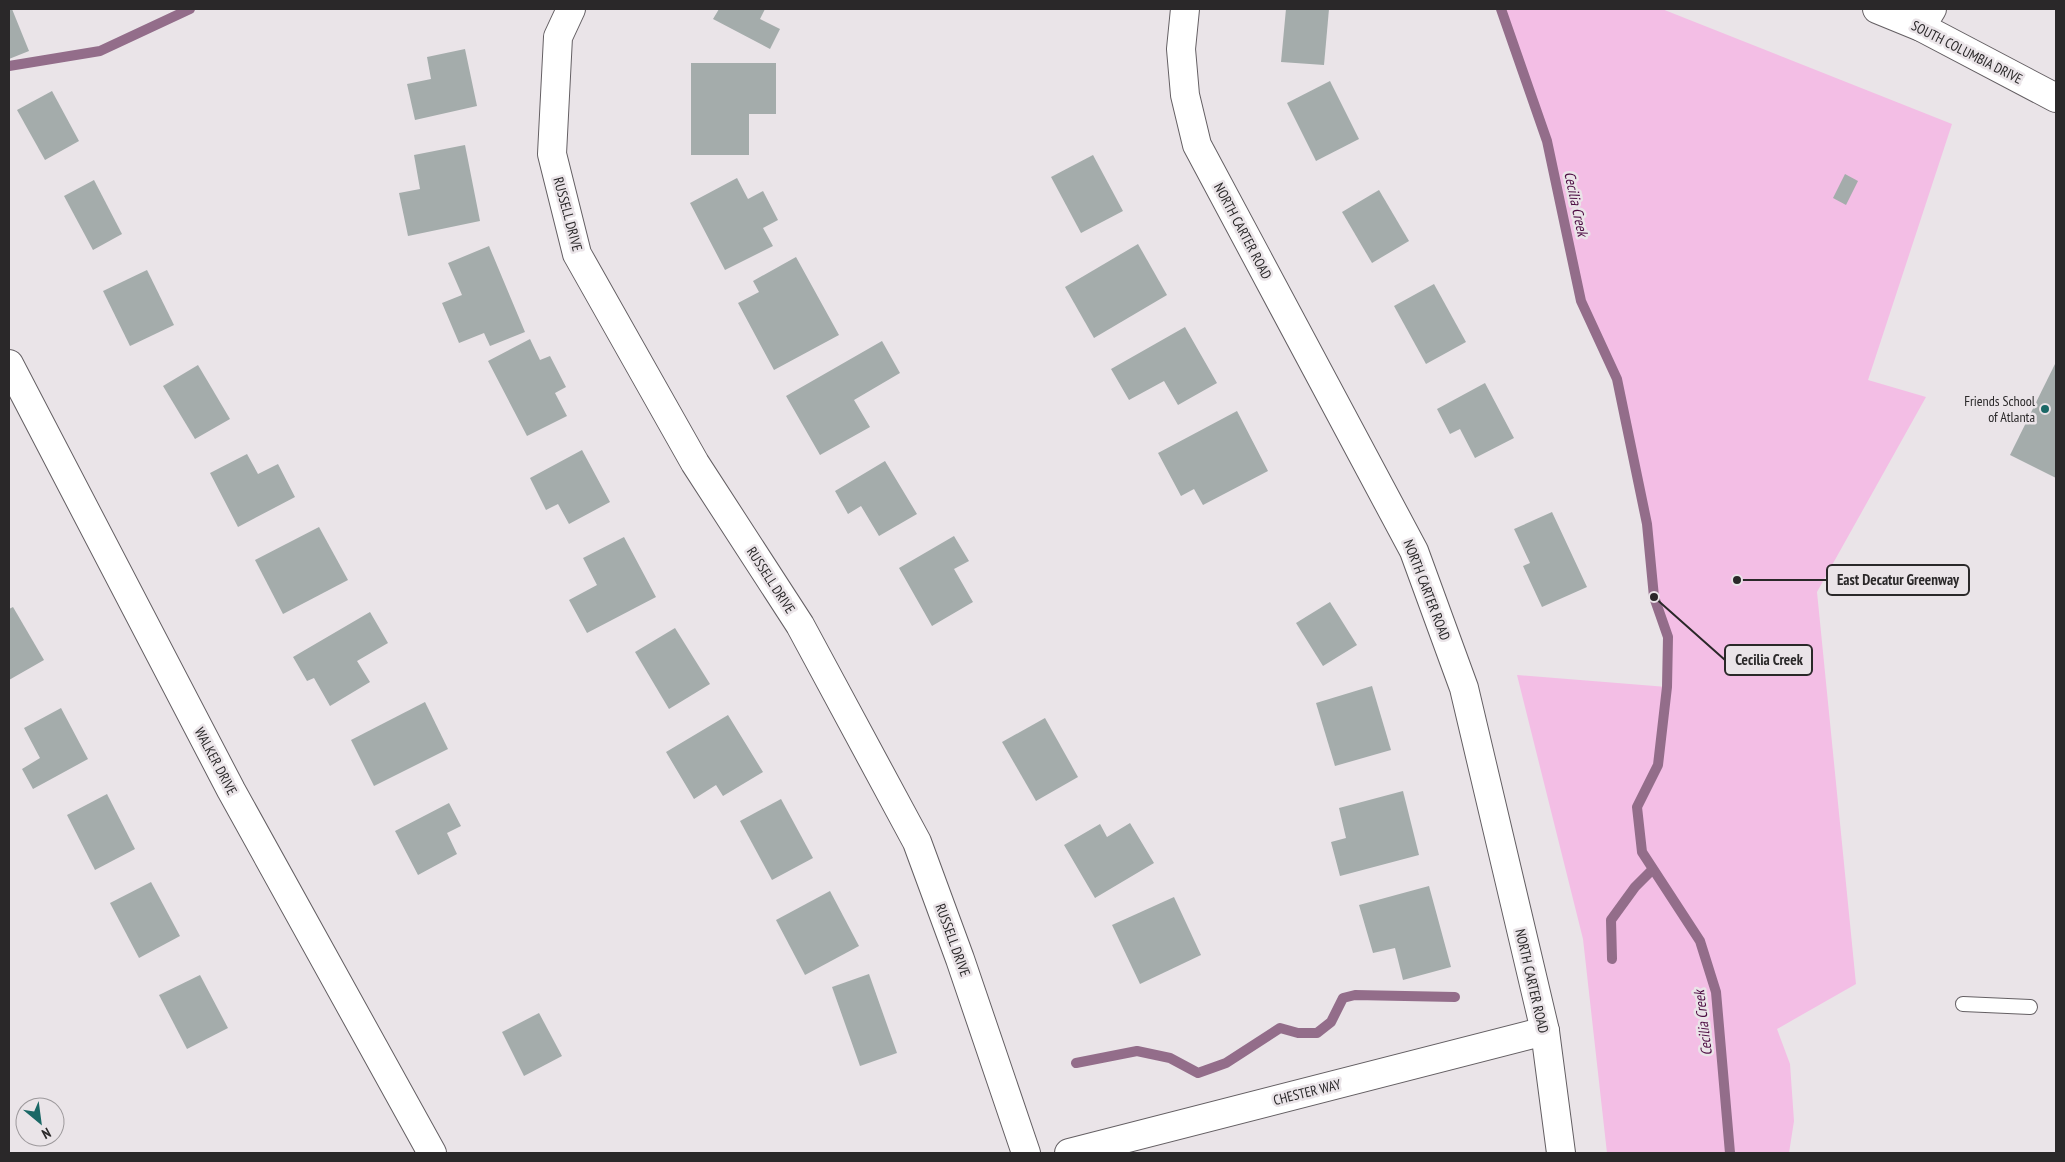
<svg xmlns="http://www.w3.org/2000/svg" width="2065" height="1162" font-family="'PT Sans Narrow',sans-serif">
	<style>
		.green { fill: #f3bee5 }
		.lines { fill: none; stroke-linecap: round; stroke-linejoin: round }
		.stream { stroke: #936d8a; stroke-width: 10 }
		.building { fill: #a4acab }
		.service-casing { stroke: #645f63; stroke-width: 16 }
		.minor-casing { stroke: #645f63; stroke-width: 30 }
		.secondary-casing { stroke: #645f63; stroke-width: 30 }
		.service { stroke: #fff; stroke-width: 14 }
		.minor { stroke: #fff; stroke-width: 28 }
		.secondary { stroke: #fff; stroke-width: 28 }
		.poi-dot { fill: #1a6866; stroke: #eae4e8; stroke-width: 2 }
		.labels { text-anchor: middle; stroke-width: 5; stroke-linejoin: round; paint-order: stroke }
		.street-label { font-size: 14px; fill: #2a2829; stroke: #eae4e8 }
		.poi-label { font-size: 14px; fill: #2a2829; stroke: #eae4e8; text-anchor: end }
		.water-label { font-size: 15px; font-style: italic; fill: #4d0d43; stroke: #eae4e8 }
		.leader { fill: none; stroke: #2a2829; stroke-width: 2 }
		.callout-dot { fill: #2a2829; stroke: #eae4e8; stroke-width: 2 }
		.callout { fill: #eae4e8; stroke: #2a2829; stroke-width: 2 }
		.callout-label { font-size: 15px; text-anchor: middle; font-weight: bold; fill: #2a2829 }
	</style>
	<rect width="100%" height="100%" fill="#eae4e8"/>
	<!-- green -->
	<path class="green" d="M1502 9H1662L1952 124 1868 380 1926 397 1817 592 1856 984 1777 1029 1790 1064 1794 1121 1789 1153H1607L1583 939 1517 675 1667 687 1668 637 1654 597 1649 569 1647 524 1618 379 1581 301 1547 141Z"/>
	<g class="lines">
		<!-- stream -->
		<g class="stream">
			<path d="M1501 9 1547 141 1581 301 1617 379 1647 524 1654 597 1668 637 1667 687 1658 765 1637 807 1642 852 1700 941 1716 992 1730 1153"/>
			<path d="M9 66 100 51 190 9"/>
			<path d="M1612 959 1611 920 1635 887 1652 870"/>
			<path d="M1076 1063 1137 1051 1170 1058 1198 1073 1226 1063 1280 1028 1298 1033H1317L1331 1022 1343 998 1355 995 1455 997"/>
		</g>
	</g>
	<!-- building -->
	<g class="building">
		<path d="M9 9H12L29 51 9 59Z"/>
		<path d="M719 9H765L760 19 780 29 770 49 713 19Z"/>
		<path d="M1286 9H1329L1324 65 1281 62Z"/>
		<path d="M465 49 477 106 415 120 407 84 431 79 427 57Z"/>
		<path d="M691 63H776V114H749V155H691Z"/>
		<path d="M1330 81 1359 139 1316 161 1287 103Z"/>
		<path d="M52 91 79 141 45 160 17 110Z"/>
		<path d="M465 145 480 221 408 236 399 193 420 189 414 155Z"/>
		<path d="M1093 155 1123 211 1081 233 1051 177Z"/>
		<path d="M1845 174 1858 181 1846 205 1833 198Z"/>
		<path d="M737 178 748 199 763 191 778 220 763 228 773 246 725 270 690 203Z"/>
		<path d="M94 180 122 234 93 250 64 196Z"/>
		<path d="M1379 190 1409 241 1372 263 1342 212Z"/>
		<path d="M1138 244 1167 295 1094 338 1065 287Z"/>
		<path d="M489 246 525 332 490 346 484 333 459 343 442 303 462 295 448 263Z"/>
		<path d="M796 257 839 335 774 370 738 303 759 292 753 281Z"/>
		<path d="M147 270 174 325 130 346 103 291Z"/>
		<path d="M1434 284 1466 342 1426 364 1394 306Z"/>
		<path d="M1185 327 1217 383 1178 405 1164 381 1129 400 1111 369Z"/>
		<path d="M530 339 540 360 550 356 566 387 555 393 567 416 527 436 488 361Z"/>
		<path d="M882 341 900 373 854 400 870 427 820 455 786 396Z"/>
		<path d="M2056 362V478L2010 455Z"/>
		<path d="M198 365 230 419 195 439 163 386Z"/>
		<path d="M1485 383 1514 438 1475 458 1460 429 1450 434 1437 409Z"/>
		<path d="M1237 411 1268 471 1203 505 1194 489 1181 496 1158 453Z"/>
		<path d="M582 450 610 502 569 524 558 504 546 510 530 478Z"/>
		<path d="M247 454 258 474 278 464 295 497 238 527 210 473Z"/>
		<path d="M885 461 917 514 879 536 861 506 848 514 835 491Z"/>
		<path d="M1552 512 1587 587 1542 607 1523 566 1530 563 1514 529Z"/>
		<path d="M319 527 348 580 283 614 255 560Z"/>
		<path d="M954 536 969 561 954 569 973 602 932 626 899 568Z"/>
		<path d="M624 537 656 597 587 633 569 600 597 585 583 558Z"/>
		<path d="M1330 602 1357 645 1323 666 1296 623Z"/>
		<path d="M13 607 44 660 9 680V609Z"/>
		<path d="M370 612 388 643 357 661 370 682 330 706 314 678 307 681 293 657Z"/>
		<path d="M675 628 710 684 669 709 635 652Z"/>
		<path d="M1372 686 1391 750 1335 766 1316 703Z"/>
		<path d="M425 702 448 749 374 786 351 740Z"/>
		<path d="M61 708 88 759 33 789 22 769 40 758 24 728Z"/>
		<path d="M728 715 763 772 723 796 716 785 694 799 666 752Z"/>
		<path d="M1045 718 1078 777 1036 801 1002 742Z"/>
		<path d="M1403 791 1419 855 1340 876 1331 842 1346 838 1339 808Z"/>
		<path d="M107 794 135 849 95 870 67 815Z"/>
		<path d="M781 799 813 858 772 880 740 821Z"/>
		<path d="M449 803 461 826 447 833 457 854 418 875 395 831Z"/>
		<path d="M1130 823 1154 863 1095 898 1064 845 1100 824 1107 837Z"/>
		<path d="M151 882 180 936 139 958 110 903Z"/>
		<path d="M1429 886 1451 967 1403 980 1395 948 1373 953 1359 905Z"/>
		<path d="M830 891 859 946 805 975 776 920Z"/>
		<path d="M1174 897 1201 955 1140 984 1112 925Z"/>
		<path d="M869 974 897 1053 860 1066 832 987Z"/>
		<path d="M200 975 228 1028 187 1049 159 995Z"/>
		<path d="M539 1013 562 1056 524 1076 502 1032Z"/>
	</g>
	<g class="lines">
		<defs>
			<path id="service" d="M1963 1004 2030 1007"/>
			<g id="minor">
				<path d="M571 9 558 37 552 154 577 254 695 463 800 625 917 842 960 959 1026 1153"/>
				<path d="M1185 9 1181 49 1185 95 1197 145 1414 551 1464 688 1545 1031 1561 1153"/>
				<path d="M1921 27 1932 9"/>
				<path d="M9 364 231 790 432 1153"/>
				<path d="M1069 1153 1545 1031"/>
			</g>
			<path id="secondary" d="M1877 9 1921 27 2056 98"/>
		</defs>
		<!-- service casing -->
		<use href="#service" class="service-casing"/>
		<!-- minor casing -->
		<use href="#minor" class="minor-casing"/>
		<!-- secondary casing -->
		<use href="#secondary" class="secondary-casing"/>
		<!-- service -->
		<use href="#service" class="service"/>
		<!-- minor -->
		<use href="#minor" class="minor"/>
		<!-- secondary -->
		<use href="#secondary" class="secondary"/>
	</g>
	<!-- markers -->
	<circle class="poi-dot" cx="2045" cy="409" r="5"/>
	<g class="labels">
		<!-- street labels -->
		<g class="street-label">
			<text transform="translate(1967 52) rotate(27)" y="5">SOUTH COLUMBIA DRIVE</text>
			<text transform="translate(568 214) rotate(75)" y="5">RUSSELL DRIVE</text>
			<text transform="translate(1243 231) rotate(62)" y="5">NORTH CARTER ROAD</text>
			<text transform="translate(771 580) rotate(57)" y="5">RUSSELL DRIVE</text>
			<text transform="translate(1427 590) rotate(69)" y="5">NORTH CARTER ROAD</text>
			<text transform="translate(216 761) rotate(62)" y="5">WALKER DRIVE</text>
			<text transform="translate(953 940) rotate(70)" y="5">RUSSELL DRIVE</text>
			<text transform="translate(1532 981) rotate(77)" y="5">NORTH CARTER ROAD</text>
			<text transform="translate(1307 1092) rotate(-14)" y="5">CHESTER WAY</text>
		</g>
		<!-- poi labels -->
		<g class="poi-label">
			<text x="2035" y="406">Friends School<tspan x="2035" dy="16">of Atlanta</tspan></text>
		</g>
		<!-- water labels -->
		<g class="water-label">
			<text transform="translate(1576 204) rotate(78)" y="5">Cecilia Creek</text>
			<text transform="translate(1703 1023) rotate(-97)" y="5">Cecilia Creek</text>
		</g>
	</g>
	<!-- callouts -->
	<path class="leader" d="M1737 580L1827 580M1654 597L1725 660"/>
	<g class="callout-dot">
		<circle cx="1737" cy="580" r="5"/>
		<circle cx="1654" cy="597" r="5"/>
	</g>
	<g class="callout">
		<rect x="1827" y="565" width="142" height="30" rx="5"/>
		<rect x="1725" y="645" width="87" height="30" rx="5"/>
	</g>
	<g class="callout-label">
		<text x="1898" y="585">East Decatur Greenway</text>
		<text x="1769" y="665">Cecilia Creek</text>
	</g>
	<!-- border -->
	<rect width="2065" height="1162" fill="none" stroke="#2a2829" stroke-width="20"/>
	<!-- north arrow -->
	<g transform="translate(40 1122) rotate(151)"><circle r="24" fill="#eae4e8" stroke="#9d999c"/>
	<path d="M0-4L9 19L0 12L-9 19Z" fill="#1a6866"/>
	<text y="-8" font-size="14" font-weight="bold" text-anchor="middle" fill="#2a2829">N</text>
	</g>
</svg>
